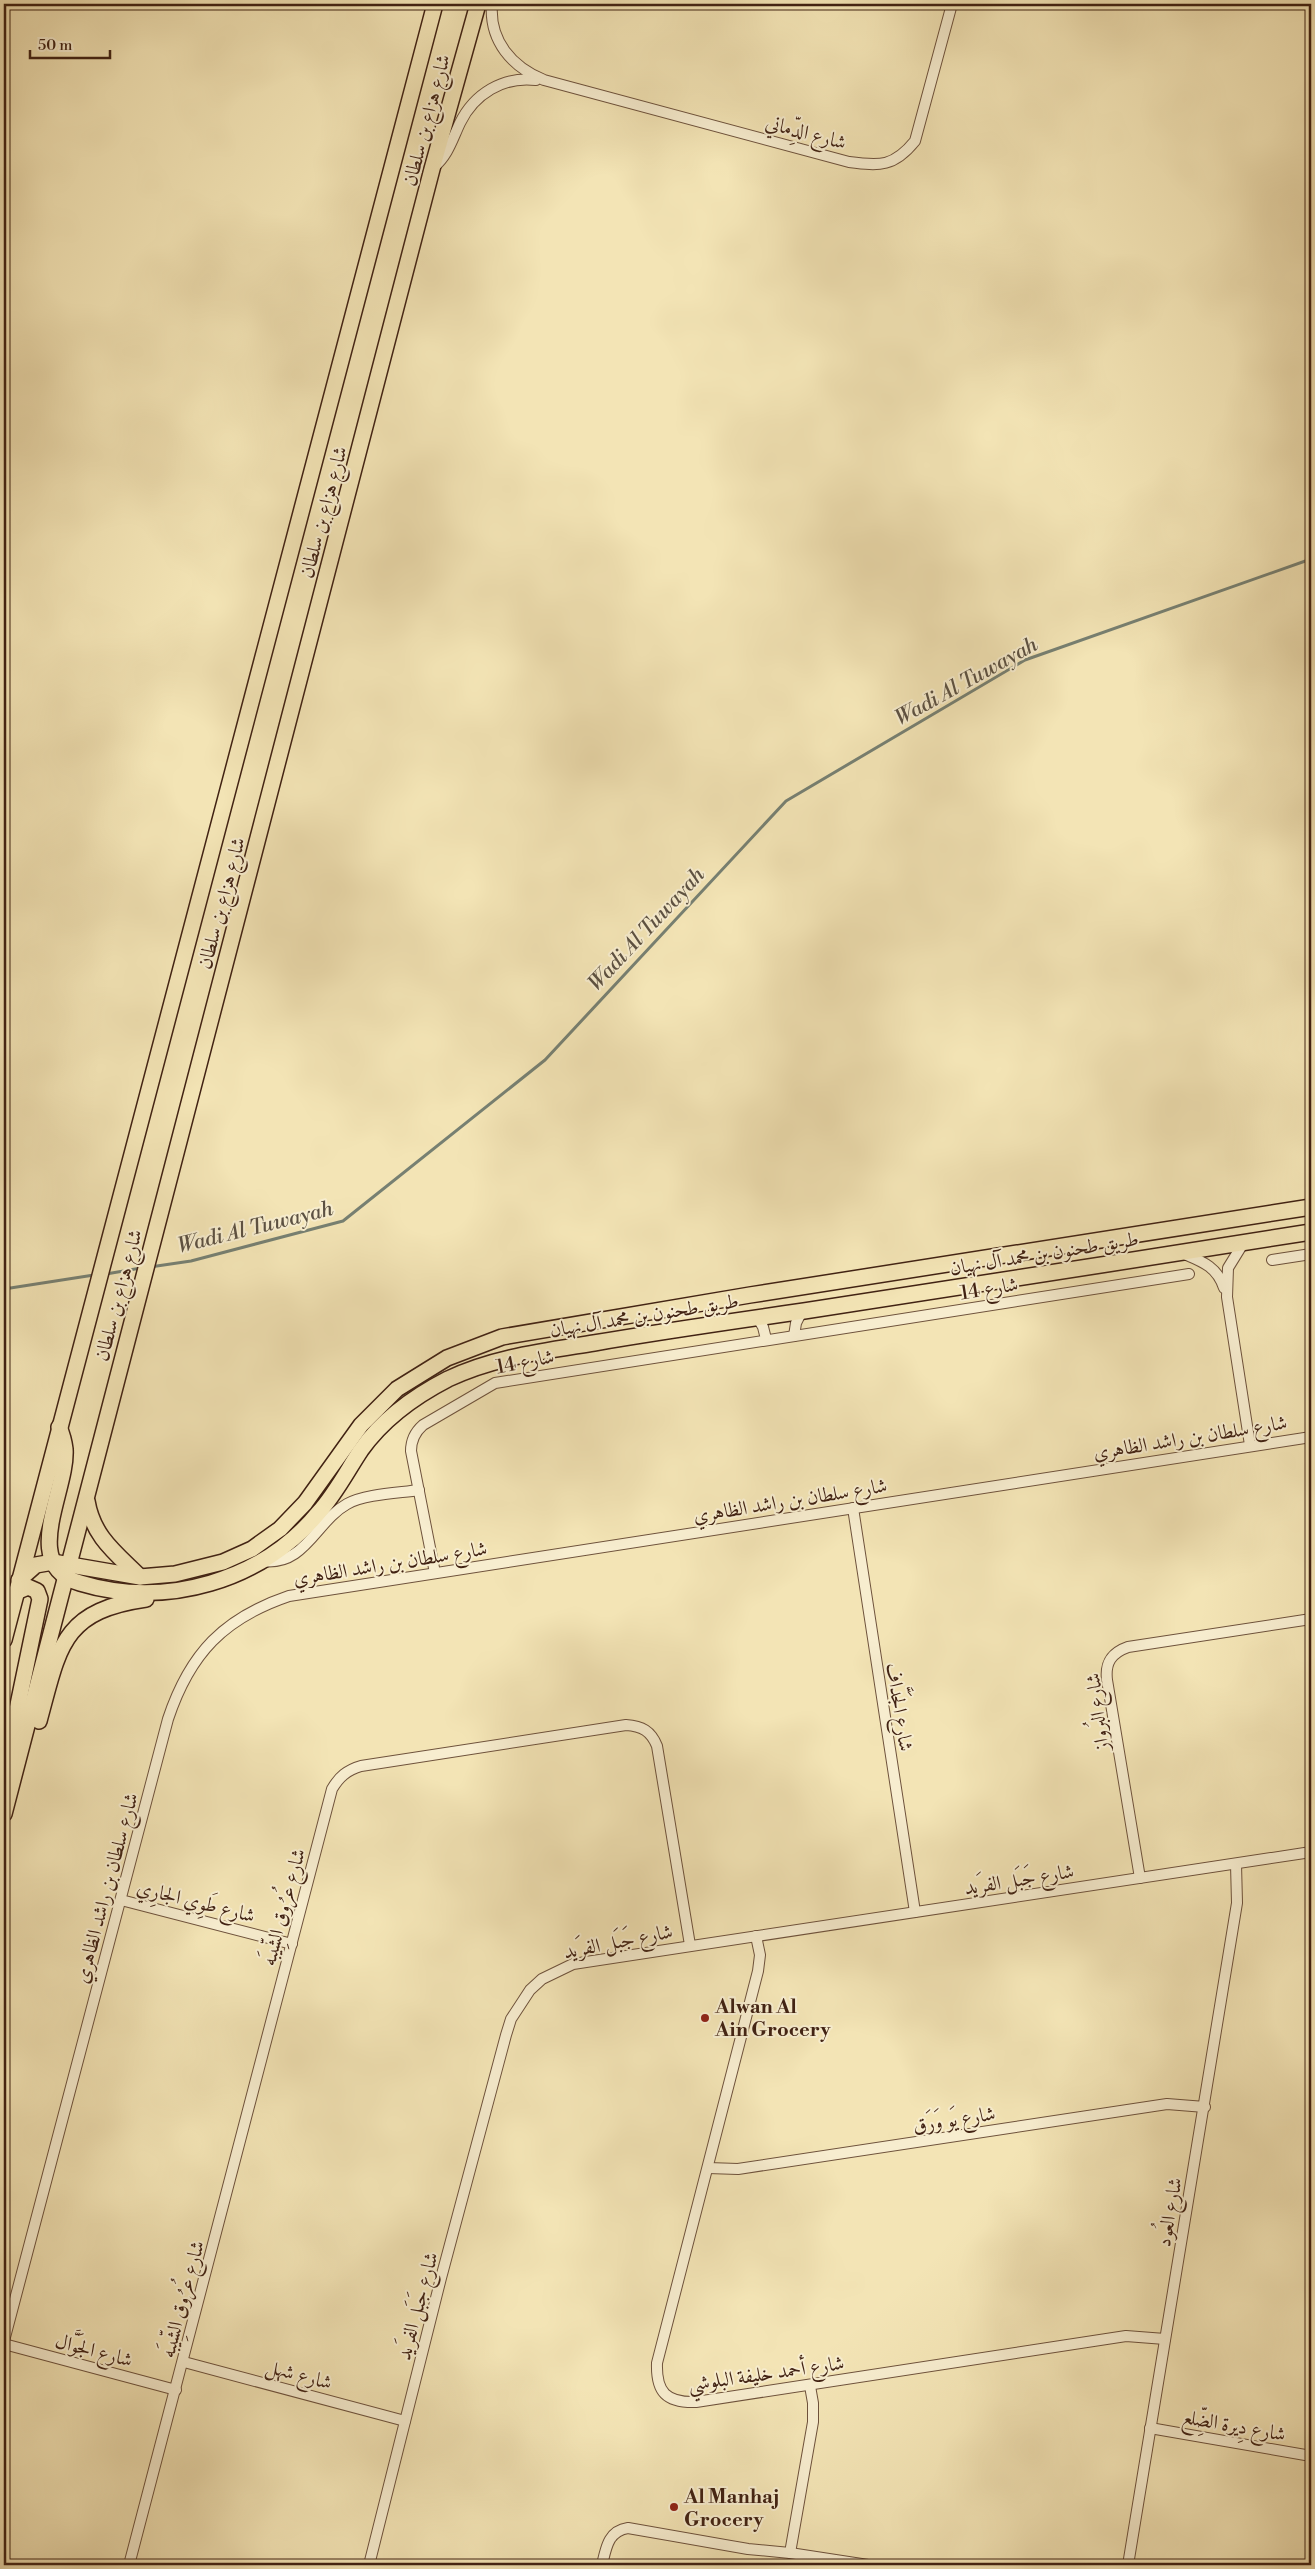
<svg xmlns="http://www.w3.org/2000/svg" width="1315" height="2569" font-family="'Libre Bodoni',Amiri,serif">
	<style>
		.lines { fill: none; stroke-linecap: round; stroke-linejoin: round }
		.stream { stroke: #778072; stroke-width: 3 }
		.street-casing { stroke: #6e523c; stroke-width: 12 }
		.primary-casing { stroke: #412213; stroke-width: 18 }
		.street { stroke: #f7edcf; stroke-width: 10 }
		.primary { stroke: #f3e4b5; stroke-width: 15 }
		.poi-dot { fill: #8f2418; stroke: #f7edcf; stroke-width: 2 }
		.labels { text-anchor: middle; stroke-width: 4; stroke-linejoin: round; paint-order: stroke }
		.street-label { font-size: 20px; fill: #412213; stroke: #f7edcf }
		.poi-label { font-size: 20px; font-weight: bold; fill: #412213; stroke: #f7edcf; text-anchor: start }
		.water-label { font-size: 21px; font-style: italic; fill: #5c5142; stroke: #f7edcf }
	</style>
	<rect width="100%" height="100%" fill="#f3e4b5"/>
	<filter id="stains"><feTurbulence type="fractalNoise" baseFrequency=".004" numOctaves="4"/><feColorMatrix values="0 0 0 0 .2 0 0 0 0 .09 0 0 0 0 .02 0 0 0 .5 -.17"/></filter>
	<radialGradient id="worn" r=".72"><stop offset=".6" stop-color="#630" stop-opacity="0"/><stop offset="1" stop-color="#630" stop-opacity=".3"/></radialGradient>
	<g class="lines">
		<!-- stream -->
		<g class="stream">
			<path d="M150 1267 191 1261 343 1221 545 1060 786 801 1025 660 1311 559"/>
			<path d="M106 1274 141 1268"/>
			<path d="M4 1289 94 1275"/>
		</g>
		<defs>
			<g id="street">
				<path d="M492 4C489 41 512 67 544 80L849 162C880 166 894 167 915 141L952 4"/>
				<path d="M434 167C448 155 452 140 460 123 474 94 503 76 536 80"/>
				<path d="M1244 1242 1228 1268 1227 1297 1250 1445"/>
				<path d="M1182 1253C1201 1261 1217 1266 1224 1288"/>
				<path d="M1272 1260 1311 1254"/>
				<path d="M757 1317 763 1327 766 1339"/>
				<path d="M794 1336 796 1323 802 1311"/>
				<path d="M853 1508 915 1912"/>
				<path d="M262 1561C305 1567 316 1521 347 1504 365 1494 399 1493 419 1490"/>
				<path d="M435 1573 411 1451C411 1440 415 1432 423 1425L495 1383 1189 1274"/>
				<path d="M1140 1878 1107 1680C1105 1663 1111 1653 1128 1647L1311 1619"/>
				<path d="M121 1900 292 1944"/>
				<path d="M756 1936 760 1955 758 1971 657 2363C656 2392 666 2403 696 2402L1126 2336 1165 2339"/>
				<path d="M708 2168 738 2169 1167 2104 1205 2107"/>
				<path d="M4 2341 168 1719C190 1653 224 1618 289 1596L1311 1437"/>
				<path d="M4 2344 176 2390"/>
				<path d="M184 2362 405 2421"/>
				<path d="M1150 2428 1311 2456"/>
				<path d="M790 2553 813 2422V2403L810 2386"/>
				<path d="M129 2565 332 1789C339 1777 347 1770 361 1766L626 1725C642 1726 651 1731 657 1746L690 1945"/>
				<path d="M369 2565 441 2278 506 2035 511 2019 530 1990 542 1979 573 1964 1311 1852"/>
				<path d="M602 2565C606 2548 608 2531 628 2528L748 2549 790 2553 868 2565"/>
				<path d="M1128 2565 1237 1903 1236 1864"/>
			</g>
			<g id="primary">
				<path d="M59 1427C62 1434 64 1441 65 1449 68 1490 19 1565 80 1583 165 1609 263 1581 319 1512 336 1493 347 1471 361 1450 383 1419 415 1396 448 1379 494 1357 545 1351 594 1343 664 1331 734 1321 804 1311 973 1286 1142 1258 1311 1232"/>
				<path d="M87 1501C93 1537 116 1553 140 1577"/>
				<path d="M19 1580 36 1565 53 1562 140 1577 175 1574 223 1562 252 1549 280 1529 305 1503 361 1425 397 1389 447 1358 502 1337 750 1295 1311 1207"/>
				<path d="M4 1640 435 4"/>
				<path d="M39 1721C59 1648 61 1611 146 1599"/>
				<path d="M16 1758 13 1737 14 1724 40 1599 37 1591 28 1587 16 1592"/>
				<path d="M4 1814 432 169 478 4"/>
			</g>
		</defs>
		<!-- street casing -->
		<use href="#street" class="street-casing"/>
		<!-- primary casing -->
		<use href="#primary" class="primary-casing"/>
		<!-- street -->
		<use href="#street" class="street"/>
		<!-- primary -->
		<use href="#primary" class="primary"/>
	</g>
	<!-- markers -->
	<g class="poi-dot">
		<circle cx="705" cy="2018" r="5"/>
		<circle cx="674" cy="2507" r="5"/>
	</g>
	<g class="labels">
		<!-- street labels -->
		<g class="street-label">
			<text transform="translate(426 120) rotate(-75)" y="7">شارع هزاع بن سلطان</text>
			<text transform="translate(806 132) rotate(15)" y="7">شارع الدِّماني</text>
			<text transform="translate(323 512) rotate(-75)" y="7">شارع هزاع بن سلطان</text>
			<text transform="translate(221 903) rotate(-75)" y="7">شارع هزاع بن سلطان</text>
			<text transform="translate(1044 1253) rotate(-9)" y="7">طريق طحنون بن محمد آل نهيان</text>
			<text transform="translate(989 1288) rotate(-9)" y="7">شارع 14</text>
			<text transform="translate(118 1295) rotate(-75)" y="7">شارع هزاع بن سلطان</text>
			<text transform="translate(644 1315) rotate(-9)" y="7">طريق طحنون بن محمد آل نهيان</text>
			<text transform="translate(525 1361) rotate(-11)" y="7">شارع 14</text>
			<text transform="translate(1190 1437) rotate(-9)" y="7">شارع سلطان بن راشد الظاهري</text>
			<text transform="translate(790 1500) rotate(-9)" y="7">شارع سلطان بن راشد الظاهري</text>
			<text transform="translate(390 1563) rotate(-9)" y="7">شارع سلطان بن راشد الظاهري</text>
			<text transform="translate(900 1707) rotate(81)" y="7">شارع الجَدَّاف</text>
			<text transform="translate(1097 1712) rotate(-97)" y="7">شارع البُرواز</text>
			<text transform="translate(1019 1879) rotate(-9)" y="7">شارع جَبَل الفرَيد</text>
			<text transform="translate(106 1888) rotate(-75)" y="7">شارع سلطان بن راشد الظاهري</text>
			<text transform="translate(196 1901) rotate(14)" y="7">شارع طَوِي الجارِي</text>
			<text transform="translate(283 1907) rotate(-75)" y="7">شارع عُرُوق الشِّيبَه</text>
			<text transform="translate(618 1941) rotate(-11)" y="7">شارع جَبَل الفرَيد</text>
			<text transform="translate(954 2119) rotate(-9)" y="7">شارع يَو وَرَق</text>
			<text transform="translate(1169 2212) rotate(-80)" y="7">شارع العُود</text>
			<text transform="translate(182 2299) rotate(-75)" y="7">شارع عُرُوق الشِّيبَه</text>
			<text transform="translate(417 2306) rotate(-75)" y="7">شارع جَبَل الفرَيد</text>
			<text transform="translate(94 2350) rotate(15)" y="7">شارع الجَوَّال</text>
			<text transform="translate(766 2373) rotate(-8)" y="7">شارع أحمد خليفة البلوشي</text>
			<text transform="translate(299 2374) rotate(15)" y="7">شارع شهل</text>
			<text transform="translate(1234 2425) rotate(10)" y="7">شارع دِيرة الضِّلع</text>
		</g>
		<!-- poi labels -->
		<g class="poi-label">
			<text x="715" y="2013">Alwan Al<tspan x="715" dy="23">Ain Grocery</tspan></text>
			<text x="684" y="2503">Al Manhaj<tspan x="684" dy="23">Grocery</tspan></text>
		</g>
		<!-- water labels -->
		<g class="water-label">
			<text transform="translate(966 681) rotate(-29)" y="7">Wadi Al Tuwayah</text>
			<text transform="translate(646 929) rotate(-47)" y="7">Wadi Al Tuwayah</text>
			<text transform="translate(255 1227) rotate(-14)" y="7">Wadi Al Tuwayah</text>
		</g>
	</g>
	<!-- margin -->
	<rect width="1315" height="2569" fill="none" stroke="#f3e4b5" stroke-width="20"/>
	<rect x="5" y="5" width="1305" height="2559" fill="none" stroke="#412213" stroke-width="2.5"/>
	<rect x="10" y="10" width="1295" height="2549" fill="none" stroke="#412213"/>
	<!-- scale -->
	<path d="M30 50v8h80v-8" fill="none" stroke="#412213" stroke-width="2.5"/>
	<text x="38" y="50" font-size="15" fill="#412213" stroke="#f7edcf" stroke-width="4" paint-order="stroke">50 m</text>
	<rect width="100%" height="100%" filter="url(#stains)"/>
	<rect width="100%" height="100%" fill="url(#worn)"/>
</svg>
